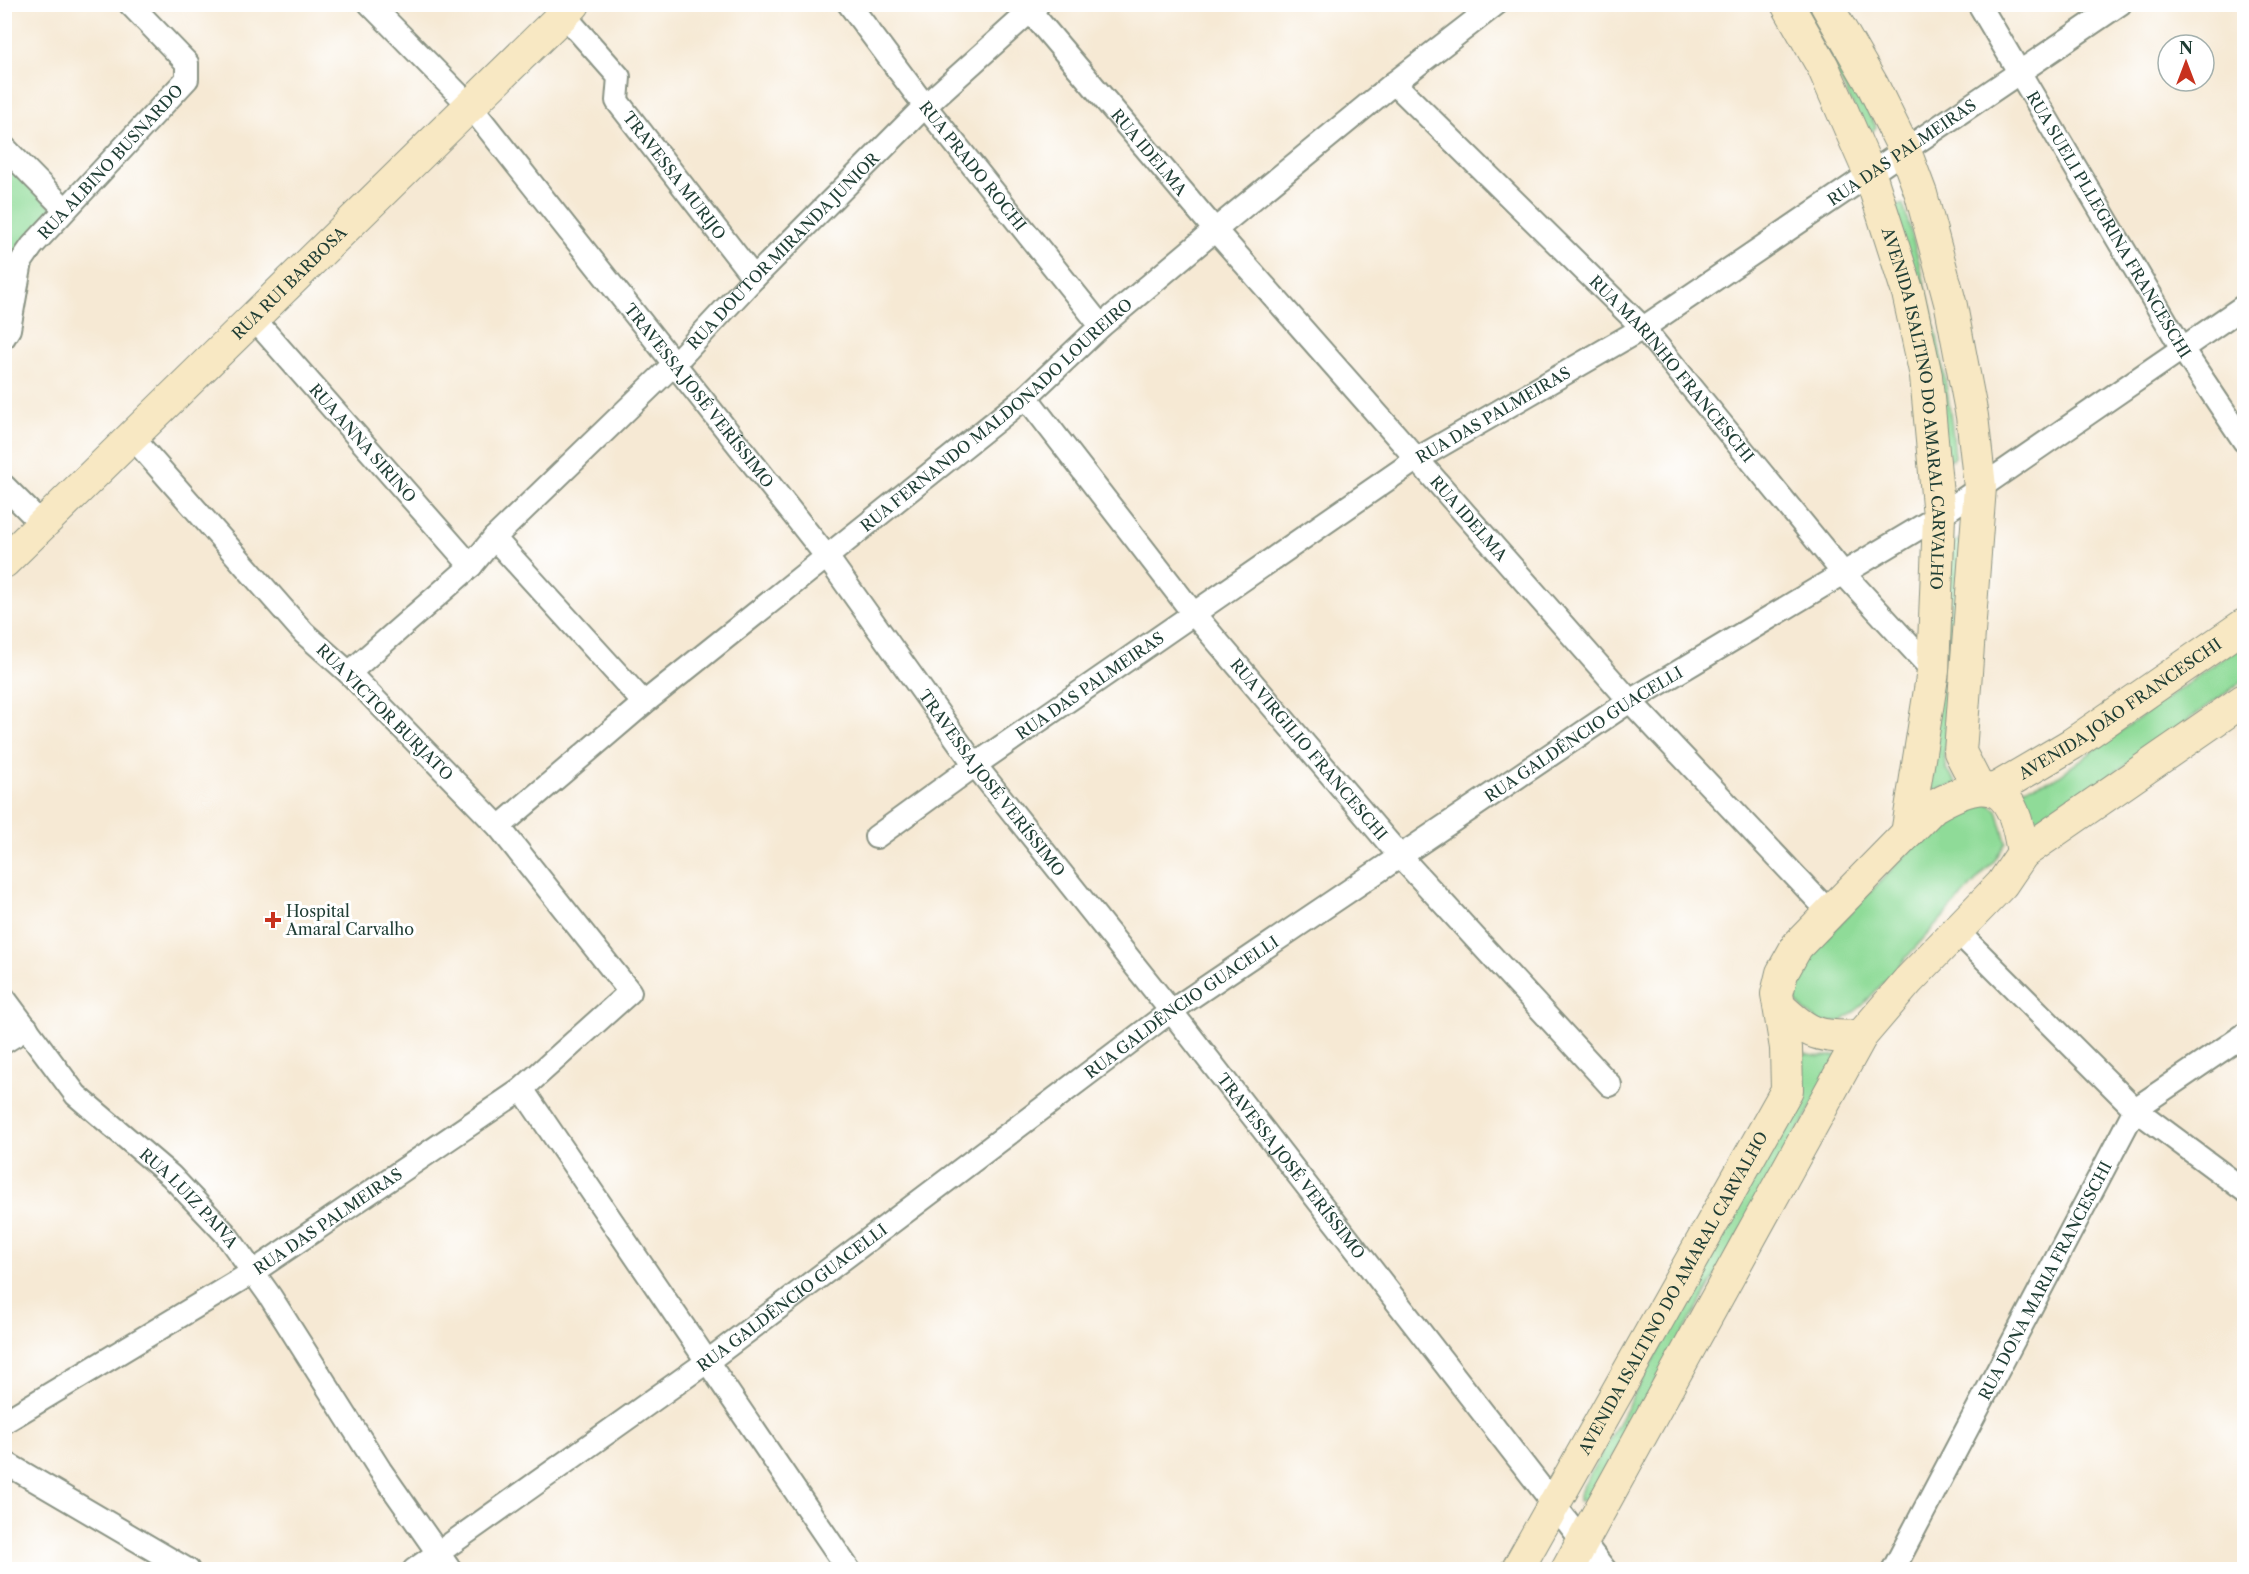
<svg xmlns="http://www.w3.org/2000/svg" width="2249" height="1574" font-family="'Libre Caslon Text',serif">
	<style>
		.green { fill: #8fdb98; stroke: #578c66; stroke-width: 1.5 }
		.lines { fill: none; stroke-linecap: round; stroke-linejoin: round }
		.street-casing { stroke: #8a9384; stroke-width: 26 }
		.secondary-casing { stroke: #8a9384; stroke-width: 34 }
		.street { stroke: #fff; stroke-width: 22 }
		.secondary { stroke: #f8e8c3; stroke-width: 32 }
		.poi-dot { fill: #c8321e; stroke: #fff; stroke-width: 2 }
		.labels { text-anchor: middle; stroke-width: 6; stroke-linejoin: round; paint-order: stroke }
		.street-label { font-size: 16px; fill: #1f3d34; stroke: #fff }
		.poi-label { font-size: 16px; fill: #1f3d34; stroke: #fff; text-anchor: start }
	</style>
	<rect width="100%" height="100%" fill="#fff"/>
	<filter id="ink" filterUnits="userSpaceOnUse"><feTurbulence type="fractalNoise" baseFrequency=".0167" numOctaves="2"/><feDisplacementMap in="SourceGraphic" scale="12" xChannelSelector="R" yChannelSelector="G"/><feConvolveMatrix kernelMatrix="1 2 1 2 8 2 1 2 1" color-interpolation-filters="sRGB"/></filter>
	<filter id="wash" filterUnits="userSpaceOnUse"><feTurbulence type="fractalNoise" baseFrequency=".008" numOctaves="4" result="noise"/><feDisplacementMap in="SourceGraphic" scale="24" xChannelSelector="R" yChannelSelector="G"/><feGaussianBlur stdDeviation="1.35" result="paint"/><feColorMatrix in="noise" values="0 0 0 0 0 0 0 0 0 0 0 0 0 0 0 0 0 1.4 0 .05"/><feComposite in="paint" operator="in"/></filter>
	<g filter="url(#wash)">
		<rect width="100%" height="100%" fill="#f6e9d4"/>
		<!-- green -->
		<g class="green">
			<path d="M1803 5H1815L1876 127 1872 132H1866Z"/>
			<path d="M5 160 54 210 5 300Z"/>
			<path d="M1903 204C1927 287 1948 369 1955 457L1952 460 1945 458 1892 208Z"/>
			<path d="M1958 540 1962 544 1953 697 1944 754 1947 770 1957 784 1921 795 1951 543Z"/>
			<path d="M2244 643V680L2030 833 2015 791 2054 779Z"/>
			<path d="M1986 801 1997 810 2006 842 1995 860 1863 1005 1842 1021 1820 1023C1780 993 1784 988 1814 951L1955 803Z"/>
			<path d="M1795 1048C1809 1059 1824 1057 1841 1055L1589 1499 1579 1501V1494L1790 1113Z"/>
		</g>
	</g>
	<g filter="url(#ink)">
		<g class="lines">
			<defs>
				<g id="street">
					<path id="s1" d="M370 4 471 107 827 557 975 765 1171 1011 1605 1570"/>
					<path id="s2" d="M849 4 925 106 1101 326"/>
					<path id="s3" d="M1024 4 1215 230 1630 701 1831 914"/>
					<path id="s4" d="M1979 4 2183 350 2244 441"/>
					<path id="s5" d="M564 15 619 77 617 101 754 278"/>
					<path id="s6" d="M1394 83 1643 328 1844 574 1933 671"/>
					<path d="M4 147 65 209"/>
					<path id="s7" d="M254 319 471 566"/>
					<path id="s8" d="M4 337 9 329 21 262 32 246 187 79V63L130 4"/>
					<path id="s9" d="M1026 397 1193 613 1399 855 1610 1085"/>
					<path d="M4 486 43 525"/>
					<path d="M494 538 644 703"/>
					<path id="s10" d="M349 673 471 566 494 538 673 365 754 278 925 106 1038 4"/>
					<path id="s11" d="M499 827 644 703 1026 397 1101 326 1215 230 1394 83 1496 4"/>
					<path id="s12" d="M876 837 975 765 1417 459 1643 328 2120 4"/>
					<path d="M1957 931 2135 1109 2244 1190"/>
					<path id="s13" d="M4 998 76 1095 171 1176 225 1233 270 1296 380 1470 450 1570"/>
					<path d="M4 1042 27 1028"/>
					<path d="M522 1089 849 1570"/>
					<path id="s14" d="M4 1422 253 1272 522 1089 630 992 499 827 349 673 304 633 133 438"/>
					<path d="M4 1462 188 1570"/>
					<path id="s15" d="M414 1570 708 1361 1171 1011 1630 701 1939 516 2244 306"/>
					<path id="s16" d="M1893 1570 2135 1109 2244 1035"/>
				</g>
				<g id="secondary">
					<path id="s17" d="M1787 4 1823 67 1870 174 1908 293 1926 376 1939 516 1933 671 1907 834"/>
					<path d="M1826 4 1873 86 1905 151 1921 194 1951 306 1972 416 1980 487 1960 752 1978 787"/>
					<path id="s18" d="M4 562 574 4"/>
					<path id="s19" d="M1994 790 2072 744 2244 625"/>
					<path d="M2023 853 2244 700"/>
					<path d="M1780 1007C1809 1035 1820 1038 1861 1036"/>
					<path id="s20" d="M1517 1570 1787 1090 1786 1048 1777 994 1782 973 1797 946 1933 807C1992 773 2013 785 2023 853L2002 884 1908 981 1861 1036 1567 1570"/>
				</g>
			</defs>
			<!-- street casing -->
			<use href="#street" class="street-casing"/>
			<!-- secondary casing -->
			<use href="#secondary" class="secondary-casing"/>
			<!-- street -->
			<use href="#street" class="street"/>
			<!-- secondary -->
			<use href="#secondary" class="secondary"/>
		</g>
	</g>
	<!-- markers -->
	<path class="poi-dot" d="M270 911h6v6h6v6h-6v6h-6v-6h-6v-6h6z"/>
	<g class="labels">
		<!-- street labels -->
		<g class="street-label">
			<text dy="6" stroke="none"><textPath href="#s12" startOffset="1234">RUA DAS PALMEIRAS</textPath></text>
			<text dy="6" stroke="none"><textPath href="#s3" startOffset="194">RUA IDELMA</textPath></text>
			<text dy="6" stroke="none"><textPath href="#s8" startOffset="212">RUA ALBINO BUSNARDO</textPath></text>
			<text dy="6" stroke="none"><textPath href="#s2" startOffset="204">RUA PRADO ROCHI</textPath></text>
			<text dy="6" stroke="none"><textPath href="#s5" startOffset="201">TRAVESSA MURIJO</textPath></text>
			<text dy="6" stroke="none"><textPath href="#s4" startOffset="256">RUA SUELI PLLEGRINA FRANCESCHI</textPath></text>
			<text dy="6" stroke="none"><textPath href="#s10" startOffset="606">RUA DOUTOR MIRANDA JUNIOR</textPath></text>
			<text dy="6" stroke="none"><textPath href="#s18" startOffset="399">RUA RUI BARBOSA</textPath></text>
			<text dy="6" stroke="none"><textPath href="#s6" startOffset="399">RUA MARINHO FRANCESCHI</textPath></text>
			<text dy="6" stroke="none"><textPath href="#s1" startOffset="512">TRAVESSA JOSÉ VERÍSSIMO</textPath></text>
			<text dy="6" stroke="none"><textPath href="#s17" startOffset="430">AVENIDA ISALTINO DO AMARAL CARVALHO</textPath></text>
			<text dy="6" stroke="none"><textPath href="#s11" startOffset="646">RUA FERNANDO MALDONADO LOUREIRO</textPath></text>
			<text dy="6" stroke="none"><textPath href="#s12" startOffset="748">RUA DAS PALMEIRAS</textPath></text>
			<text dy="6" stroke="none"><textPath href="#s7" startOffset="165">RUA ANNA SIRINO</textPath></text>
			<text dy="6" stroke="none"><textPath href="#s3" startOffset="680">RUA IDELMA</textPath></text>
			<text dy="6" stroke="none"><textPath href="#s12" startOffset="262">RUA DAS PALMEIRAS</textPath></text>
			<text dy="6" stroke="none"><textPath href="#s19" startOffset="150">AVENIDA JOÃO FRANCESCHI</textPath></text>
			<text transform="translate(385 712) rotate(45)" y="6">RUA VICTOR BURJATO</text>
			<text dy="6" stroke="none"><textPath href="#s15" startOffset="1438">RUA GALDÊNCIO GUACELLI</textPath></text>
			<text dy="6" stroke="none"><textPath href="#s9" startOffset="452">RUA VIRGILIO FRANCESCHI</textPath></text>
			<text dy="6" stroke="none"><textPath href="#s1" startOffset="998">TRAVESSA JOSÉ VERÍSSIMO</textPath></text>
			<text dy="6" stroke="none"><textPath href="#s15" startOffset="952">RUA GALDÊNCIO GUACELLI</textPath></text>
			<text dy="6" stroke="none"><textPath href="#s1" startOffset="1484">TRAVESSA JOSÉ VERÍSSIMO</textPath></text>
			<text dy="6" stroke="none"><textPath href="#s13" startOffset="274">RUA LUIZ PAIVA</textPath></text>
			<text dy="6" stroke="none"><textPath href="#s14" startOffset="381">RUA DAS PALMEIRAS</textPath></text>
			<text dy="6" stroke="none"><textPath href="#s16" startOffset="327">RUA DONA MARIA FRANCESCHI</textPath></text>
			<text dy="6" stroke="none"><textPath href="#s20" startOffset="318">AVENIDA ISALTINO DO AMARAL CARVALHO</textPath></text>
			<text dy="6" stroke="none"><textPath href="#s15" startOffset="466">RUA GALDÊNCIO GUACELLI</textPath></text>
		</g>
		<!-- poi labels -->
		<g class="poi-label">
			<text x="286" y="917">Hospital<tspan x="286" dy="18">Amaral Carvalho</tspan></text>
		</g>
	</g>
	<!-- margin -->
	<rect width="2249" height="1574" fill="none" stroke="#fff" stroke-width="24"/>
	<!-- north arrow -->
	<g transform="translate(2186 63)"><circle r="28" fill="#ffffff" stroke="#a5b1ae" stroke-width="1.5"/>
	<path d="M0-4.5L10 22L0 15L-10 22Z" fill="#c8321e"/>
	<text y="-9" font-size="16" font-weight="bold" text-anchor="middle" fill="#1f3d34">N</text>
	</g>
</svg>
